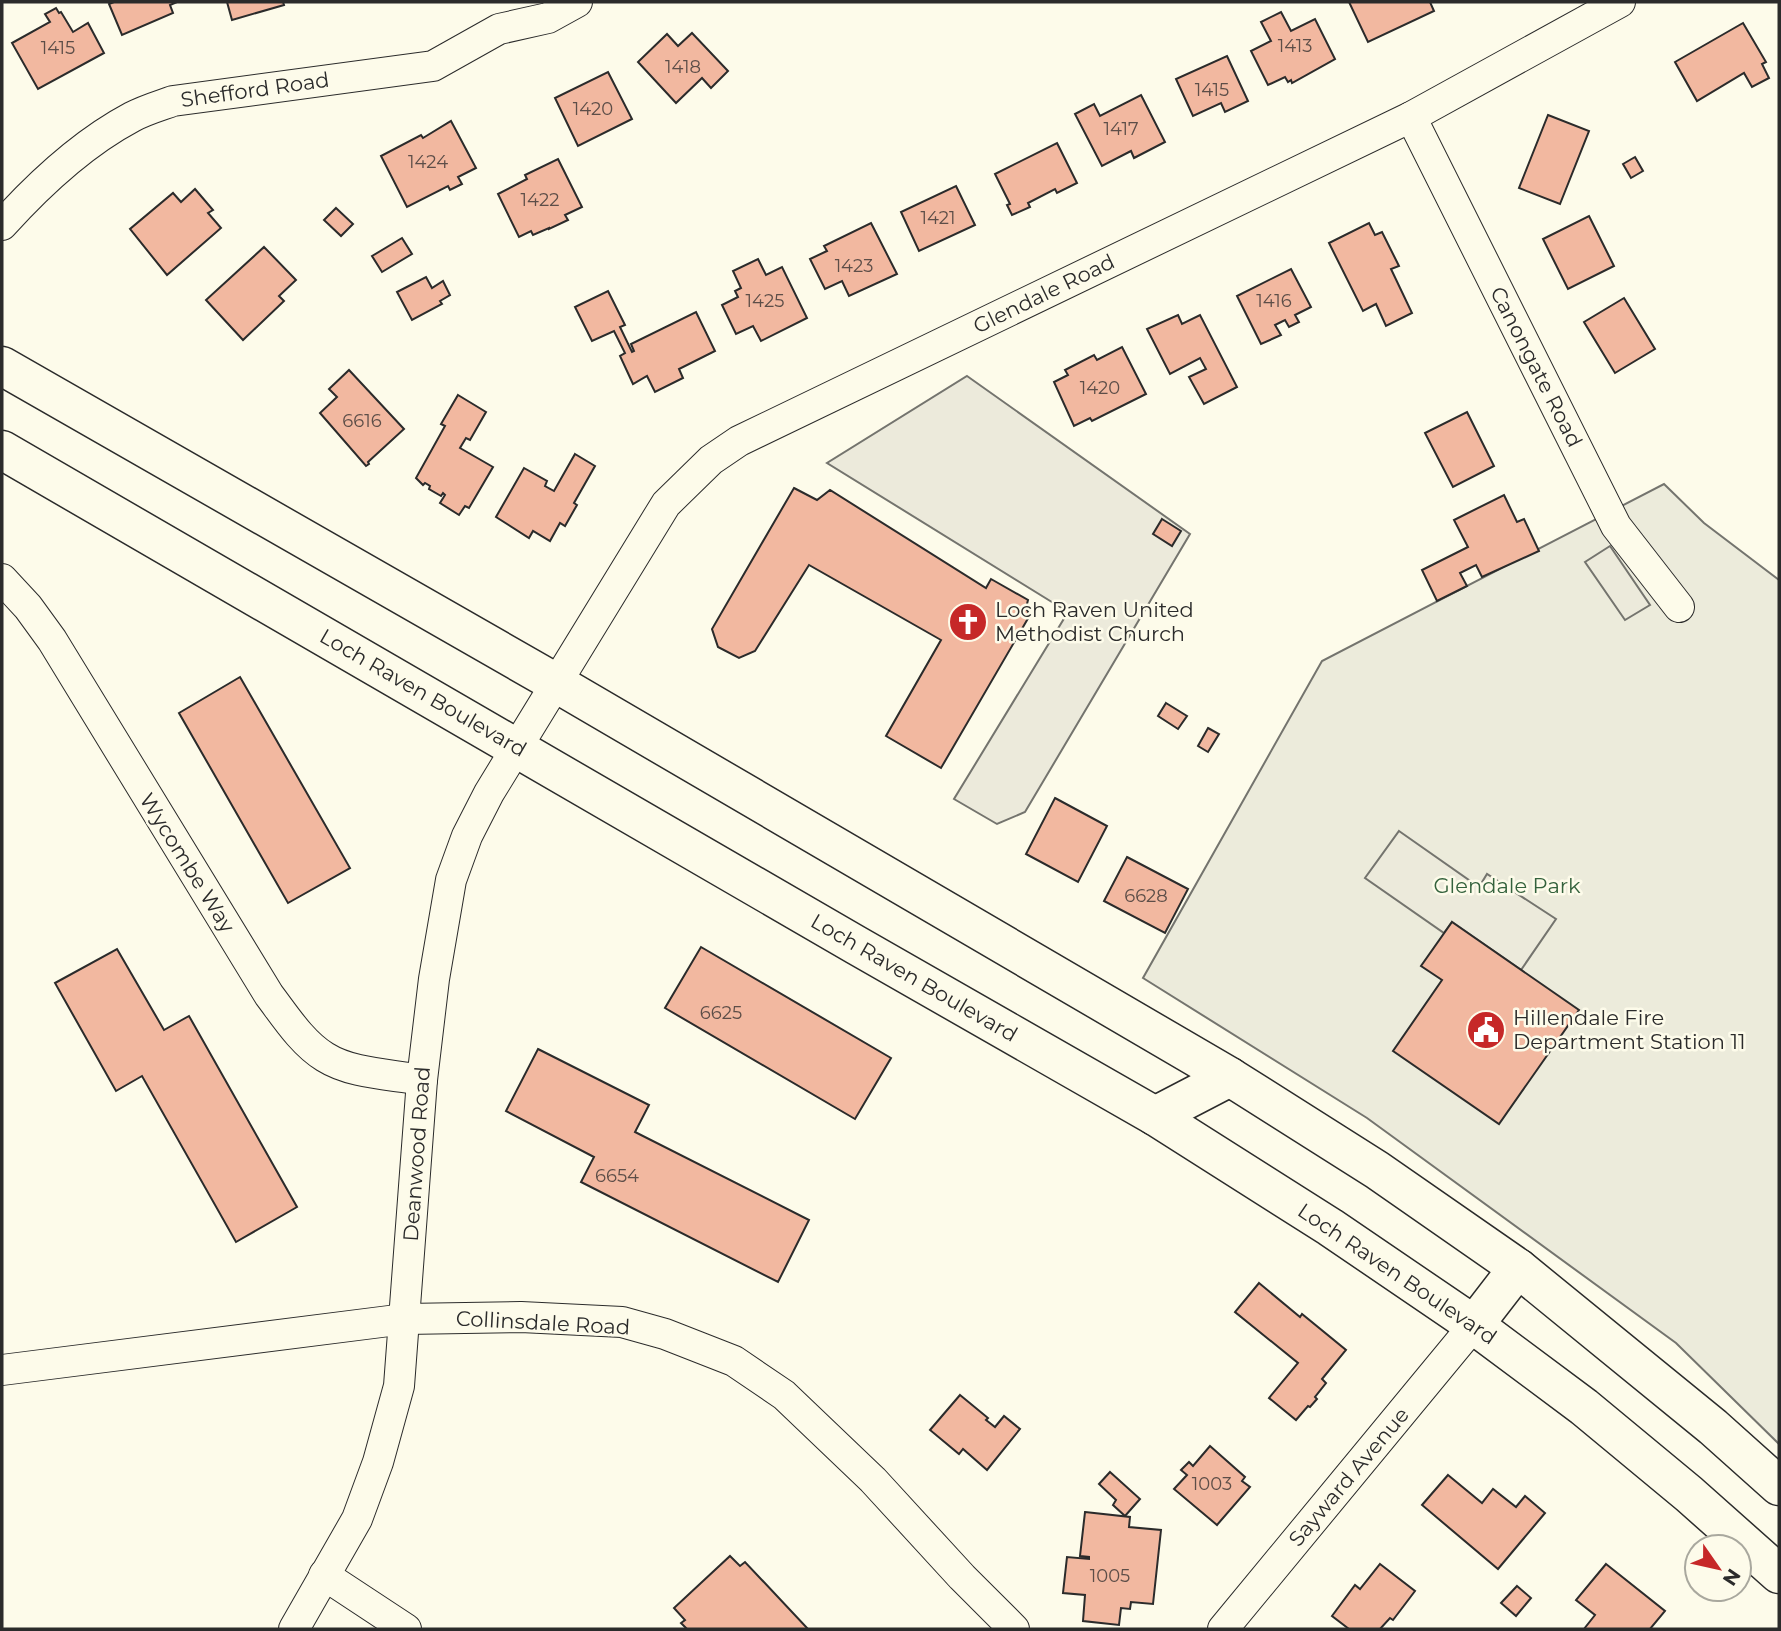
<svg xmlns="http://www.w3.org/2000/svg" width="1781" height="1631" font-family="Montserrat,sans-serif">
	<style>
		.green { fill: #ecebdb; stroke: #74746e; stroke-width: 2 }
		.parking { fill: #eceadb; stroke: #74746e; stroke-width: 2 }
		.building { fill: #f2b8a0; stroke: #2b2b2b; stroke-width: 2 }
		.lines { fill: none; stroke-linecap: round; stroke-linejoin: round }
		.street-casing { stroke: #2b2b2b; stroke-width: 32 }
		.primary-casing { stroke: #2b2b2b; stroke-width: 41 }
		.street { stroke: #fdfbea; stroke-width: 30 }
		.primary { stroke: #fdfbea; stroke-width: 38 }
		.labels { text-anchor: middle; stroke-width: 5; stroke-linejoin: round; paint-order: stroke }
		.number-label { font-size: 18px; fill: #5d4e48 }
		.street-label { font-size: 21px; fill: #2b2b2b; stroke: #fdfbea }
		.poi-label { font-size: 21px; fill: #2b2b2b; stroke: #fdfbea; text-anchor: start }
		.park-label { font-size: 21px; fill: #34623c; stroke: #fdfbea }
	</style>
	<rect width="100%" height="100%" fill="#fdfbea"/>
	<!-- green -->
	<path class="green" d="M1664 484 1704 523 1779 580V1444L1676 1343 1367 1118 1143 978 1322 661Z"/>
	<!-- parking -->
	<g class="parking">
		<path d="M967 376 1190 534 1025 812 997 824 954 799 1068 612 827 463Z"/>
		<path d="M1610 546 1650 605 1625 620 1585 562Z"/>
		<path d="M1399 831 1479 887 1487 874 1556 919 1521 970 1452 922 1444 933 1365 878Z"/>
	</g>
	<!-- building -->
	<g class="building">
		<path d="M114 2H177L170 5 173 13 122 35 109 4Z"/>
		<path d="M227 2H283L284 5 232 20Z"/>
		<path d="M1349 2H1430L1434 11 1368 42Z"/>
		<path d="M56 8 59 13 61 12 73 32 88 23 104 53 38 89 12 43 50 22 45 14Z"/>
		<path d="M1281 12 1291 31 1315 19 1335 59 1292 83 1291 80 1288 82 1285 77 1268 85 1251 51 1271 41 1261 22Z"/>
		<path d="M1743 23 1766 62 1762 64 1769 78 1752 87 1744 73 1697 101 1675 62Z"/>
		<path d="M692 33 728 71 711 88 702 78 676 103 638 62 667 34 678 46Z"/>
		<path d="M1227 56 1248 101 1225 112 1221 103 1193 116 1176 79Z"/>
		<path d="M608 72 632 119 578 146 555 98Z"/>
		<path d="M1141 95 1165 142 1134 158 1131 151 1102 166 1075 114 1094 104 1100 116Z"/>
		<path d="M1548 115 1589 131 1560 204 1519 188Z"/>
		<path d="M451 121 476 168 458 177 462 184 450 190 448 186 407 207 381 156 421 135 423 138Z"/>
		<path d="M1057 143 1077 183 1057 193 1055 189 1028 203 1030 207 1012 215 1007 205 1010 204 995 174Z"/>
		<path d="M1635 157 1643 171 1631 178 1623 164Z"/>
		<path d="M558 159 582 207 565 215 568 220 549 229V228L533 235 531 231 519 237 498 194 527 179 525 175Z"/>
		<path d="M956 186 975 225 919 251 901 212Z"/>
		<path d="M195 189 213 210 208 213 221 228 167 275 130 229 173 193 181 202Z"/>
		<path d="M336 208 353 224 341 236 324 220Z"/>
		<path d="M1589 216 1614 266 1568 289 1543 239Z"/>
		<path d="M871 223 897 274 849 296 842 281 825 289 810 259 827 251 824 246Z"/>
		<path d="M1369 223 1375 235 1382 232 1399 266 1391 269 1412 313 1386 326 1376 304 1363 311 1329 243Z"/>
		<path d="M402 238 412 254 382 272 372 256Z"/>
		<path d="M264 247 296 280 279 296 284 301 243 340 206 300Z"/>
		<path d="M758 259 766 275 782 267 807 318 761 341 753 326 736 334 722 305 738 297 735 291 741 288 733 271Z"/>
		<path d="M1291 269 1311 307 1295 315 1299 322 1289 327 1285 320 1275 325 1281 335 1261 344 1237 296Z"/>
		<path d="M426 277 432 288 443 281 450 295 440 301 442 304 412 320 397 292Z"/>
		<path d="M608 291 625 325 620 327 632 352 634 351 631 344 696 312 715 351 679 369 683 378 655 392 647 376 633 384 620 356 625 353 614 331 592 341 575 307Z"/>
		<path d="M1624 298 1655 349 1615 373 1584 322Z"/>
		<path d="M1178 315 1182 324 1200 315 1237 387 1204 404 1189 377 1206 369 1200 358 1170 374 1147 329Z"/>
		<path d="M1122 347 1146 394 1092 421 1090 418 1074 426 1054 382 1068 375 1065 370 1094 355 1097 360Z"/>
		<path d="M349 370 404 429 368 462 369 464 366 466 320 413 337 397 329 389Z"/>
		<path d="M458 395 486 412 470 440 466 438 460 448 493 467 469 508 465 506 459 515 440 503 445 495 443 493 441 496 429 489 430 486 425 483 423 485 416 478 445 426 441 424Z"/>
		<path d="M1467 412 1494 466 1453 487 1425 433Z"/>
		<path d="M575 454 595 466 574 503 577 505 565 526 560 523 550 541 533 531 529 538 496 517 524 468 547 481 545 486 554 491Z"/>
		<path d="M794 488 817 500 830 490 986 588 991 579 1028 600 1026 608 1030 615 941 768 886 736 941 640 809 565 755 651 739 658 718 647 712 629Z"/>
		<path d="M1504 495 1517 522 1524 519 1539 551 1482 577 1476 565 1460 573 1467 586 1437 601 1422 570 1468 547 1454 520Z"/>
		<path d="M1162 519 1181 531 1172 546 1153 534Z"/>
		<path d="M240 677 350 868 288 903 179 713Z"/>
		<path d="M1166 703 1187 716 1178 729 1158 716Z"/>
		<path d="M1208 728 1219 734 1208 752 1198 746Z"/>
		<path d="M1055 798 1107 826 1078 882 1026 854Z"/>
		<path d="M1127 857 1188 889 1165 933 1104 901Z"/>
		<path d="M1452 922 1579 1010 1499 1124 1393 1051 1442 980 1421 966Z"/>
		<path d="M701 947 891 1058 855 1119 665 1008Z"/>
		<path d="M117 949 164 1030 189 1016 297 1207 236 1242 142 1076 116 1091 55 983Z"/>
		<path d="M538 1049 649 1105 635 1132 809 1220 778 1282 581 1182 594 1157 506 1111Z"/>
		<path d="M1259 1283 1300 1317 1302 1314 1346 1350 1322 1379 1326 1383 1315 1397 1317 1399 1310 1407 1308 1406 1296 1420 1269 1398 1298 1363 1235 1312Z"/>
		<path d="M960 1395 988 1418 986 1420 995 1427 1004 1416 1020 1429 987 1470 963 1449 959 1454 930 1430Z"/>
		<path d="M1210 1446 1245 1477 1242 1481 1250 1487 1217 1525 1174 1489 1187 1475 1181 1470 1189 1462 1193 1466Z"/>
		<path d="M1110 1472 1140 1499 1125 1516 1113 1505 1116 1500 1099 1484Z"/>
		<path d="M1448 1475 1482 1503 1493 1489 1516 1507 1525 1496 1545 1513 1498 1569 1422 1505Z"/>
		<path d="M1085 1512 1130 1517 1129 1527 1161 1530 1153 1604 1131 1602 1130 1609 1121 1608 1119 1625 1083 1621 1085 1595 1063 1593 1067 1557 1089 1559V1557L1080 1556Z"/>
		<path d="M730 1556 740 1566 745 1562 808 1629H687L681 1623 685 1620 674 1608Z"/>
		<path d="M1380 1564 1415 1591 1393 1620 1390 1618 1380 1629H1349L1332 1616 1355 1585 1360 1589Z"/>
		<path d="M1606 1564 1665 1611 1650 1629H1584L1595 1615 1576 1600Z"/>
		<path d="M1517 1586 1531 1598 1516 1616 1501 1603Z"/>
	</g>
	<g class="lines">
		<defs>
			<g id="street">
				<path d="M1411 117 1616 526 1679 607"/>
				<path d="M2 225C39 184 83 143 132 117 145 110 159 106 173 101L433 66 499 29 548 18 577 2"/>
				<path d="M2 579 28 607 52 640 269 995C285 1016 302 1043 325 1057 352 1074 390 1074 422 1080"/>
				<path d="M2 1370 405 1319 521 1317 622 1322 665 1334 734 1361 784 1395 873 1480 962 1577 1014 1629"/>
				<path d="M324 1575 406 1629"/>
				<path d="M294 1629 357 1519 378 1462 399 1386 422 1080 434 979 451 880 467 836 489 793 666 504 711 460 739 441 1411 117 1620 2"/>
				<path d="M1223 1629 1474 1325"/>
			</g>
			<g id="primary">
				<path d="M2 366 556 683 1230 1077 1377 1170 1518 1268 1713 1427 1779 1486"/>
				<path d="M2 450 856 945 1155 1116 1330 1227 1474 1325 1584 1407 1689 1494 1779 1574"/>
				<path d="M1155 1116 1230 1077"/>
				<path d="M1474 1325 1518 1268"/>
			</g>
		</defs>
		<!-- street casing -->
		<use href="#street" class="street-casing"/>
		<!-- primary casing -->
		<use href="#primary" class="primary-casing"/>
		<!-- street -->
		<use href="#street" class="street"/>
		<!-- primary -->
		<use href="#primary" class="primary"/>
	</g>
	<!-- icons -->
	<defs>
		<symbol id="church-disc" viewBox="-11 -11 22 22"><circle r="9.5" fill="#c62828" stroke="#fdfbea"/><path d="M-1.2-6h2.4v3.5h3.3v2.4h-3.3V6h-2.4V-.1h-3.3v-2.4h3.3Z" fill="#fff"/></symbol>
		<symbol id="civic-disc" viewBox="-11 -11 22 22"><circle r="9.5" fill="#c62828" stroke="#fdfbea"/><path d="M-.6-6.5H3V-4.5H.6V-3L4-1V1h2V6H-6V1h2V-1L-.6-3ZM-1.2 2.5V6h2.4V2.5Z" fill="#fff"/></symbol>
	</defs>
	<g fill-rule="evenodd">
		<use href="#church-disc" x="946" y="600" width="44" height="44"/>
		<use href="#civic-disc" x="1464" y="1008" width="44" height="44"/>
	</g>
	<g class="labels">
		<!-- number labels -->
		<g class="number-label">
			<text x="1295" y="52">1413</text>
			<text x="58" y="54">1415</text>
			<text x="683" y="73">1418</text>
			<text x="1212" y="96">1415</text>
			<text x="593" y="115">1420</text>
			<text x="1121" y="135">1417</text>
			<text x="428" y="168">1424</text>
			<text x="540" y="206">1422</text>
			<text x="938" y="224">1421</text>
			<text x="854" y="272">1423</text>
			<text x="765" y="307">1425</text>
			<text x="1274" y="307">1416</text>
			<text x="1100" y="394">1420</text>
			<text x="362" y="427">6616</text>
			<text x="1146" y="902">6628</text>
			<text x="721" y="1019">6625</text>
			<text x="617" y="1182">6654</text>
			<text x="1212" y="1490">1003</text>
			<text x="1110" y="1582">1005</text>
		</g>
		<!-- street labels -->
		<g class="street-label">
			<text transform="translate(255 90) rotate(-8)" y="7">Shefford Road</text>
			<text transform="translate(1044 294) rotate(-26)" y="7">Glendale Road</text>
			<text transform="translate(1536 367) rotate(63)" y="7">Canongate Road</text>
			<text transform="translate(423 693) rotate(30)" y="7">Loch Raven Boulevard</text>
			<text transform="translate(187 863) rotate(58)" y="7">Wycombe Way</text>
			<text transform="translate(914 978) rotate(30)" y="7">Loch Raven Boulevard</text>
			<text transform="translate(417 1154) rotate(-86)" y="7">Deanwood Road</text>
			<text transform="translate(1397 1274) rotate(34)" y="7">Loch Raven Boulevard</text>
			<text transform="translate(543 1323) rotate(3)" y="7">Collinsdale Road</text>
			<text transform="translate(1349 1477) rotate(-50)" y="7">Sayward Avenue</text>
		</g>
		<!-- poi labels -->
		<g class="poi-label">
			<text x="995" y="617">Loch Raven United<tspan x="995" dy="24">Methodist Church</tspan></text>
			<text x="1513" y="1025">Hillendale Fire<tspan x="1513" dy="24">Department Station 11</tspan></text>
		</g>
		<!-- park labels -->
		<g class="park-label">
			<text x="1507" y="893">Glendale Park</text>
		</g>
	</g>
	<!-- border -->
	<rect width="1781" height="1631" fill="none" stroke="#2b2b2b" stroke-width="7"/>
	<!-- north arrow -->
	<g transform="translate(1718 1568) rotate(124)"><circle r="33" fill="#fdfbea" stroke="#a9a89e" stroke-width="2"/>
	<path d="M0-5L12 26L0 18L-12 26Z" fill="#c62828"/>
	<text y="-10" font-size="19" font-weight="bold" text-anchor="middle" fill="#2b2b2b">N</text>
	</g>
</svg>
